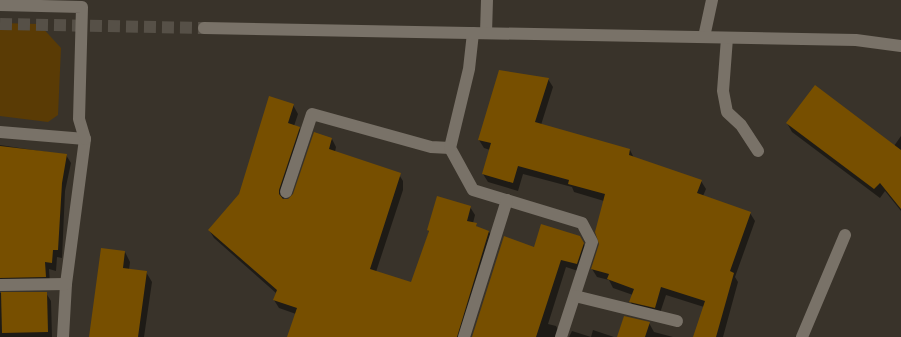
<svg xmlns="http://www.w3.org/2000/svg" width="901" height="337" font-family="Roboto,sans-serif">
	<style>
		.green { fill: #5a3b05 }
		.shadow { fill: #0007 }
		.building { fill: #774f00 }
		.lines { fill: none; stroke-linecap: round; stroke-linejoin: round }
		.secondary-tunnel { stroke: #565047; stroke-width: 12; stroke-dasharray: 12 6; stroke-linecap: butt }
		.lane { stroke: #797268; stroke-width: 12 }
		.street { stroke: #797268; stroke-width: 12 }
		.secondary { stroke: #797268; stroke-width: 12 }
	</style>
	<rect width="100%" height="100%" fill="#39332a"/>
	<!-- green -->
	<path class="green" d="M0 23 39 24 61 48 58 115 48 122 0 116Z"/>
	<!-- shadow -->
	<g class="shadow">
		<path d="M548 79 553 87 541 125 630 150 634 158 701 181 706 189 703 196 750 213 755 221 735 277 738 282 723 337H694L704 307 666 295 659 316 635 310 630 301 633 295 613 288 609 280 597 277 592 269 600 244 604 201 574 192 572 187 523 174 518 191 488 182 483 174 490 150 484 148 479 140Z"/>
		<path d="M293 105 298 114 294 126 299 128 304 136 283 200H288L294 195 332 139 336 147 335 152 398 173 403 181V190L376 272 412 283 429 232 428 230 470 207 475 215 473 223 478 228 489 232 494 240 463 337H288L296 314 279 308 274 300 276 293 214 238 209 230 240 195Z"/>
		<path d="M787 123 894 146 901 136V211L885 191 880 198 792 132Z"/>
		<path d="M0 145 66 155 71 163 65 191 62 258 57 257 56 271 49 269 50 284 0 286Z"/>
		<path d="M580 237 588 252 581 272 566 267 548 324 556 326 561 335V337H473L535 248Z"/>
		<path d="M125 252 130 262 129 270 146 272 152 282 144 337H90Z"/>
		<path d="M0 293H46L51 301 52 337H0Z"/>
		<path d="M649 323 654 332 673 337H618Z"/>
		<path d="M593 330 614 337H569L572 331 591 337Z"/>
	</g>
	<!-- building -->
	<g class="building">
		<path d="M499 70 549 78 535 122 630 149 629 155 702 180 697 193 751 212 730 271 734 273 716 337H693L705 301 661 287 655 308 629 302 634 289 607 279 609 274 591 269 599 244 595 232 605 194 568 184 569 180 518 166 513 183 482 174 491 143 478 140Z"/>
		<path d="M815 85 901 150V209L880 183 874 189 786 123Z"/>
		<path d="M269 96 294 104 288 123 300 127 279 190V194L283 199H288L293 194 314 132 332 138 329 149 401 173 370 269 411 282 429 231 427 230 437 196 471 206 467 221 477 223 476 226 489 231 457 337H287L297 308 273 300 277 290 208 230 239 194Z"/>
		<path d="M0 146 67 154 62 183 58 250H53L52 263 45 262 46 277 0 278Z"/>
		<path d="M541 224 580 236 584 243 577 264 561 260 536 337H472L504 236 534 247Z"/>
		<path d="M101 248 125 251 123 268 147 271 138 337H89Z"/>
		<path d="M1 292H47L48 332 2 333Z"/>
		<path d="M624 316 650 322 645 337H617Z"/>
	</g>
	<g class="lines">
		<!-- secondary-tunnel -->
		<path class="secondary-tunnel" d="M0 24 204 28"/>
		<!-- lane -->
		<g class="lane">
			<path d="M727 38 723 91 727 112 741 125 758 151"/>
			<path d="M286 192 312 114 431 147 450 148"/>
			<path d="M802 337 845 235"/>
		</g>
		<!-- street -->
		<g class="street">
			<path d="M473 33 469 69 450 148 473 190 582 223 592 242 561 337"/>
			<path d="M486 33 487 0"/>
			<path d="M704 37 712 0"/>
			<path d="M0 132 85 139 66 284 63 337"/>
			<path d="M0 285 66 284"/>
			<path d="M575 296 677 321"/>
			<path d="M464 337 507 200"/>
		</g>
		<!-- secondary -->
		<g class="secondary">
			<path d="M0 5 82 7 79 119 85 139"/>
			<path d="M204 28 856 40 901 46"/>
		</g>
	</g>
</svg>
